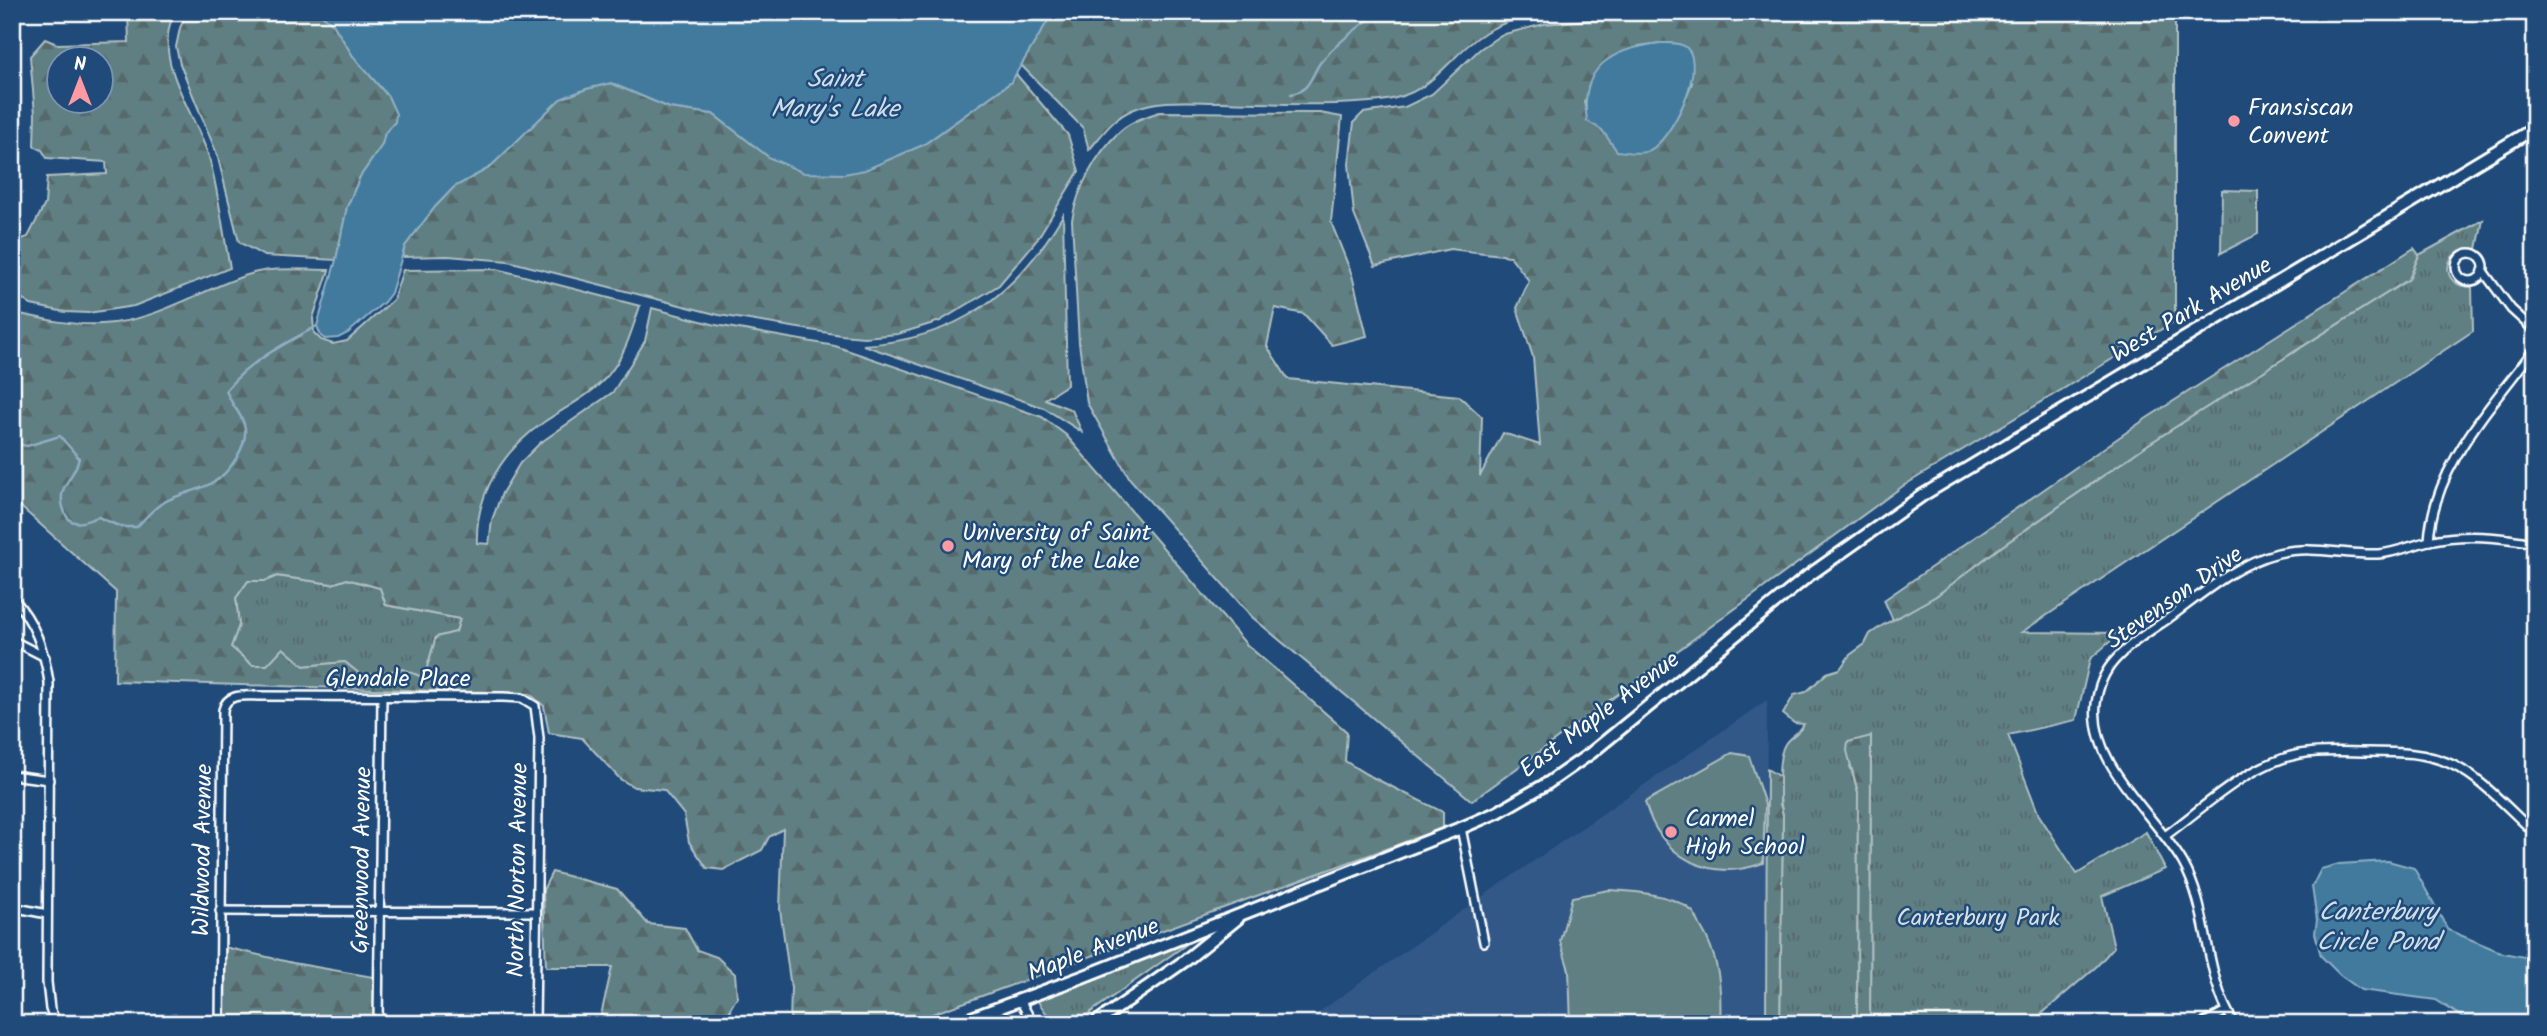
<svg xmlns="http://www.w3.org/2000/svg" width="2547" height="1036" font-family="Kalam,sans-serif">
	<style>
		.built { fill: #325888 }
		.grass { fill: url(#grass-tufts); stroke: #afbfc1; stroke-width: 2 }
		.forest { fill: url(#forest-firs); stroke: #afbfc1; stroke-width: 2; fill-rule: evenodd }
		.garden { fill: #5f7f83; stroke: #afbfc1; stroke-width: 2 }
		.water { fill: #427a9d; stroke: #8eafc4; stroke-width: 2 }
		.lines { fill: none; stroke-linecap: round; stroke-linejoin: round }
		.stream { stroke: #8eafc4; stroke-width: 2.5 }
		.street-casing { stroke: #fff; stroke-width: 12 }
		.secondary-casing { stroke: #fff; stroke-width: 16 }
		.street { stroke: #1f4a7a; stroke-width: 7 }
		.secondary { stroke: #1f4a7a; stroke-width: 10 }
		.poi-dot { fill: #ff9aa2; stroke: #1f4a7a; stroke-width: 2.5 }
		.labels { text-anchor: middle; stroke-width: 5; stroke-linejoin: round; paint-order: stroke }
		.poi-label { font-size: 24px; fill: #fff; stroke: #1f4a7a; text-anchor: start }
		.street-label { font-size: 24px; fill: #fff; stroke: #1f4a7a }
		.park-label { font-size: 24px; fill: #d7dfe0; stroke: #1f4a7a }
		.water-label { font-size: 26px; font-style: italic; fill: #d0dee6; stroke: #1f4a7a }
	</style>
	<defs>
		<pattern id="grass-tufts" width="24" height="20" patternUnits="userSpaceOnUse" patternTransform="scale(1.75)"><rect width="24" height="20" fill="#5f7f83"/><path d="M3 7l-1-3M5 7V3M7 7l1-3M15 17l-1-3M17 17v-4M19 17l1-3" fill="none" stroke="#56686a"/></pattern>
		<pattern id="forest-firs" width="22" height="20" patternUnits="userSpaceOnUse" patternTransform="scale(1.75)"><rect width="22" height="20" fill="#5f7f83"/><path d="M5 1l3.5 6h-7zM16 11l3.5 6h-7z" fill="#56686a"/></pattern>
	</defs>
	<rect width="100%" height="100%" fill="#1f4a7a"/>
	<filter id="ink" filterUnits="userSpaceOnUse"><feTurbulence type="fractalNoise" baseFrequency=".0143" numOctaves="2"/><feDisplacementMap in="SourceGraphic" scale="14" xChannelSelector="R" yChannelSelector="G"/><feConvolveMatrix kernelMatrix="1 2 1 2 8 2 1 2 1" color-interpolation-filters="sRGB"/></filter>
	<g filter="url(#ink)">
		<!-- built -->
		<path class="built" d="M1767 700 1766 1024H1302L1483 896Z"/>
		<!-- grass -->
		<g class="grass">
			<path d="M2222 190 2258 191V234L2221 253Z"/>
			<path d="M2483 220 2477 249C2440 246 2439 288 2472 287L2473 331 2022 632 2120 633 2090 659 2076 720 2008 735 2039 815 2077 874 2146 832 2165 869 2102 896 2114 947 2097 966 2030 1024H1870L1871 736 1850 766 1858 792 1857 1024H1780L1783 815C1779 799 1776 758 1785 744 1790 736 1800 733 1804 724L1794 723 1783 714 1794 695 1806 692 1827 673 1840 669 1850 655 1865 644 1870 634 1883 625 1936 596 1995 551 2147 445 2409 279 2419 255Z"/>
			<path d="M277 576 332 584 347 579 380 588 386 605 460 619 456 632 436 637 424 678 403 669 362 676 345 662 304 666 252 665 231 647 239 625 236 598 248 581H265Z"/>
			<path d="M1194 939 1074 1024H1054L1037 1000Z"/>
		</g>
		<!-- forest -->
		<g class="forest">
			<path d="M128 12H175C149 60 198 115 210 161 219 195 223 232 230 268L134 306 88 313 65 312 31 305 12 291V247H17L19 240 28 237 45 204 47 177 107 174 106 162 47 158 42 150 34 146 35 114 30 56 45 39 57 44 129 42ZM60 60H102V102H60Z"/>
			<path d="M187 12H319L333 24 353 56 388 96 397 114 395 122 385 133 382 145 360 177 347 207 336 260 264 256 239 242 217 154 180 64 176 47 180 28Z"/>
			<path d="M1053 12H1573C1543 14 1513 16 1486 32 1446 56 1437 94 1381 101 1329 107 1274 103 1221 102 1192 102 1159 98 1132 110 1113 118 1102 135 1089 150L1083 128 1021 65Z"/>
			<path d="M1677 12H2175V321L1903 486 1472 801 1252 617 1130 479 1087 403 1079 343 1072 220C1077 189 1096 154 1119 132 1130 121 1146 117 1159 112L1320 113 1342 117 1331 222 1352 275 1367 336 1332 345 1304 314 1275 308 1267 346 1288 379 1459 396 1482 417 1480 476 1503 433 1540 445 1533 357 1517 308 1529 281 1510 256 1450 249 1375 266 1354 214 1349 164 1354 122 1363 113 1405 107 1432 94 1480 49 1501 35 1544 24ZM1660 43 1679 44 1692 83 1681 109 1666 133 1617 150 1602 130 1588 121 1584 101 1639 46Z"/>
			<path d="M1016 74 1068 135 1079 171 1036 241 999 285 940 321 898 334 864 337 841 335 719 315 508 261 448 256 402 257 405 246 435 207 454 187 489 168 560 99 586 89 611 83 670 108 713 114 770 158 923 145 1011 82Z"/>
			<path d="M1063 215 1067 385 1045 399 1072 410 1082 432 1044 408 863 345C958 339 1016 295 1063 215Z"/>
			<path d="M2414 248 2419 255 2409 279 2147 445 1995 551 1936 596 1893 620 1884 600 2147 418Z"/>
			<path d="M497 269 640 306C632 330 625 355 609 374 592 395 566 407 544 422 504 449 475 494 477 543L489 544 492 520 502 493 520 463 540 443 613 392 645 341 652 308 716 325 835 346 1042 417 1066 435 1246 644 1347 732 1345 761 1366 774 1443 812V828L905 1024H790L791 988 780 909 783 829 769 837 762 850 723 870 707 868 689 842 684 815 664 790 634 787 620 779 582 738 549 733 544 706 530 694 115 681 116 592 12 499V312C42 319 72 326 102 324 153 322 197 292 244 276 270 266 302 270 329 270L313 318 314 333 321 340 333 344 347 341 393 300 403 270ZM277 576 332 584 347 579 380 588 386 605 460 619 456 632 436 637 424 678 403 669 362 676 345 662 304 666 283 648 267 665H252L231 647 239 625 236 598 248 581H265Z"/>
			<path d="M1871 736 1870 1024H1857L1858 792 1847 751 1848 742Z"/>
			<path d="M1767 769 1780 777V804L1783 815 1780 1024H1766Z"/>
			<path d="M552 872 617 889 648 924 685 928 697 950 717 957 735 974 737 997 730 1009 733 1024H599L612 967H546L543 890Z"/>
			<path d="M220 946 293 963 379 978 378 1024H220Z"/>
		</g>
		<!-- garden -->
		<g class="garden">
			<path d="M1732 753 1749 756 1765 805 1763 863C1709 883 1660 857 1645 802Z"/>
			<path d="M1609 890C1632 891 1674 894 1692 911 1696 914 1698 921 1700 925 1719 956 1722 988 1720 1024H1571L1569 970 1560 941 1572 897Z"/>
		</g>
		<!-- water -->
		<g class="water">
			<path d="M319 12H1053L1011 82 923 145 865 170 844 174 804 173 770 158 713 114 670 108 611 83 586 89 560 99 489 168 454 187 435 207 405 246 391 293 384 302 348 333 338 338 325 339 321 336 317 326 336 260 347 207 360 177 382 145 385 133 395 122 396 114 388 96 353 56 333 24Z"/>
			<path d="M1660 43C1669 43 1680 42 1687 48 1707 68 1671 140 1650 150 1641 155 1627 152 1617 151L1602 130 1587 121C1579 66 1612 49 1660 43Z"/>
			<path d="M2388 861 2414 868 2448 930 2503 953 2535 959V1024H2473L2436 1000 2361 990 2340 975 2321 956 2315 933 2317 920 2312 887 2321 869 2339 864Z"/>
		</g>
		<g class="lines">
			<!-- stream -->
			<g class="stream">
				<path d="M1291 94C1310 91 1311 76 1320 63 1332 47 1363 23 1379 12"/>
				<path d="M12 443 27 446 60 436 79 458C74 481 54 486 65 513 71 529 86 521 98 517L121 527H137C144 519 152 510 161 504 176 494 196 492 212 483 229 474 250 444 244 424 240 412 230 403 226 390 250 361 284 344 317 326"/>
			</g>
			<defs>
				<g id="street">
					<circle cx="2470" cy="267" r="14"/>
					<path d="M2483 271 2511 309 2535 331"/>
					<path d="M2429 541C2433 466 2493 405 2535 348"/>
					<path d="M12 597C35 622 44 649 49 682L47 982 50 1009 57 1024"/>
					<path d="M12 640 45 657"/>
					<path d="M12 775 49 780"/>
					<path d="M1461 828 1484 942"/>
					<path d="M2165 836C2207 805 2248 764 2300 754 2323 750 2347 752 2369 752 2398 752 2426 752 2453 765 2484 780 2509 810 2535 833"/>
					<path d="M12 907 47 914"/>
					<path d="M220 911 535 912"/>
					<path d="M1020 1000 1033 1024"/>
					<path d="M220 1024 223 710C227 692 246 696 261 696L503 697 522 698 535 706 539 738 535 1024"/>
					<path d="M378 1024 382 697"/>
					<path d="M2202 1024 2226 1011"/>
					<path d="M2235 1024C2203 976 2211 913 2183 863 2155 814 2089 765 2096 704 2098 688 2104 672 2115 660 2130 643 2150 631 2169 618 2202 594 2237 563 2278 553 2314 545 2343 555 2378 554 2396 553 2412 545 2429 541 2464 533 2500 537 2535 543"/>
				</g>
				<g id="secondary">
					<path d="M955 1024 1082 977 1461 828 1498 812 1548 783 1591 753 1808 576 1923 495 2535 128"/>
					<path d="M1094 1024 1186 960 1238 918"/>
				</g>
			</defs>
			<!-- street casing -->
			<use href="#street" class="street-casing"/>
			<!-- secondary casing -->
			<use href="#secondary" class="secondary-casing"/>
			<!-- street -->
			<use href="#street" class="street"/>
			<!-- secondary -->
			<use href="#secondary" class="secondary"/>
		</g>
	</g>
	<!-- markers -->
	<g class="poi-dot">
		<circle cx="2234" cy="121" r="7"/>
		<circle cx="948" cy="546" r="7"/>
		<circle cx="1671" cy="832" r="7"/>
	</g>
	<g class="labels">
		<!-- poi labels -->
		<g class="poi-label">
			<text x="2248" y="115">Fransiscan<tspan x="2248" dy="28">Convent</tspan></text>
			<text x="962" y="540">University of Saint<tspan x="962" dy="28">Mary of the Lake</tspan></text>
			<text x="1685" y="826">Carmel<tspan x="1685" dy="28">High School</tspan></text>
		</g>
		<!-- street labels -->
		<g class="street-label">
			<text transform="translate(2191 309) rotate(-31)" y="8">West Park Avenue</text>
			<text transform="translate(2174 597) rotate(-35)" y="8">Stevenson Drive</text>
			<text x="398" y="686">Glendale Place</text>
			<text transform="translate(1599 714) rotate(-37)" y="8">East Maple Avenue</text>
			<text transform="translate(202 850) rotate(-89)" y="8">Wildwood Avenue</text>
			<text transform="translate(361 860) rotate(-89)" y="8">Greenwood Avenue</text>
			<text transform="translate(517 870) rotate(-89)" y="8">North Norton Avenue</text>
			<text transform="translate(1093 949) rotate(-21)" y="8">Maple Avenue</text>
		</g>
		<!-- park labels -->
		<g class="park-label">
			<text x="1978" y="925">Canterbury Park</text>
		</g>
		<!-- water labels -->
		<g class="water-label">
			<text x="835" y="87">Saint<tspan x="835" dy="30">Mary's Lake</tspan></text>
			<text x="2378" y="920">Canterbury<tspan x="2378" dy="30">Circle Pond</tspan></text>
		</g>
	</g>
	<!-- margin -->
	<rect width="2547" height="1036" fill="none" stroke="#1f4a7a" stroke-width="42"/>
	<rect x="21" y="21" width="2505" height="994" fill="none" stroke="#fff" stroke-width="2.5" filter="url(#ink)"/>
	<!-- north arrow -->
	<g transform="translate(80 80)"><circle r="33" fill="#1f4a7a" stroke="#7992af" stroke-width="2"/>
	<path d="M0-5L12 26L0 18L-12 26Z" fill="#ff9aa2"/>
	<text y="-10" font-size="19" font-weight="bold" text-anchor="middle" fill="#ffffff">N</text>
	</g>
</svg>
